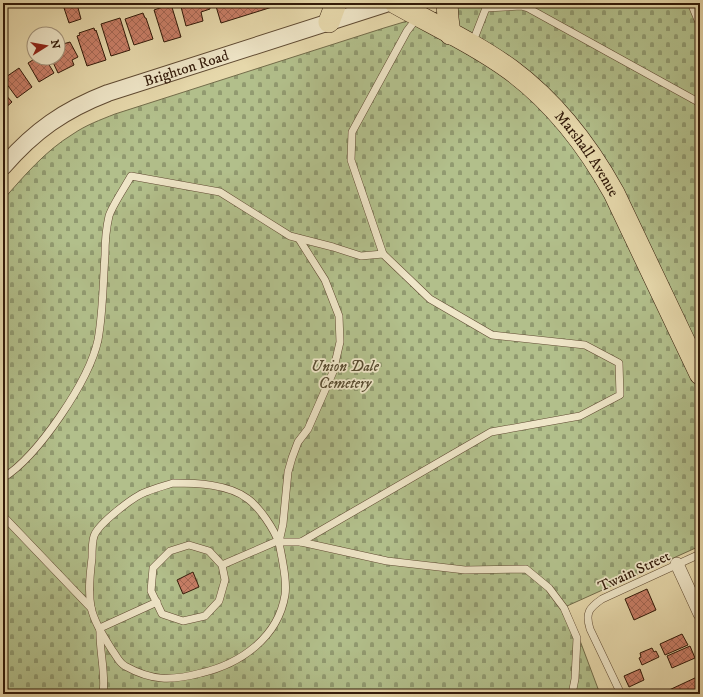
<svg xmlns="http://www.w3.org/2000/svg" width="703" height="697" font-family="'IM FELL DW Pica',serif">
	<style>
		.cemetery { fill: url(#cemetery-stones); stroke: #726c4a }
		.building { fill: url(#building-cross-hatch); stroke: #321a09 }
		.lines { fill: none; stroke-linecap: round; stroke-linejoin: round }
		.service-casing { stroke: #5f4a32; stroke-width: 8 }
		.minor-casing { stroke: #5f4a32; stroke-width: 14 }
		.tertiary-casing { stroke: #5f4a32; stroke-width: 18 }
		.primary-casing { stroke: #321a09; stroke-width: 22 }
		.service { stroke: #efe6c8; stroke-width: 7 }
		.minor { stroke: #efe6c8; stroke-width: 13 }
		.tertiary { stroke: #efe6c8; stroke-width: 16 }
		.primary { stroke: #e6d8ab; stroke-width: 21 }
		.labels { text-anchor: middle; stroke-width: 3.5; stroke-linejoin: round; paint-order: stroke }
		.street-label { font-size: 15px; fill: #321a09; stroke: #efe6c8 }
		.park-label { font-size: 15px; font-style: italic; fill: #584c30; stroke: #efe6c8 }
	</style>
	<defs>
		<pattern id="cemetery-stones" width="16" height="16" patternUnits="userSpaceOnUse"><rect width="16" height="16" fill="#b2bf8b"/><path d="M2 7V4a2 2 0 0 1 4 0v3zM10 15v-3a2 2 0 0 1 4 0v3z" fill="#919a70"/></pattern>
		<pattern id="building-cross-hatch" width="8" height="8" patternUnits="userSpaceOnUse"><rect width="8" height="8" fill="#c97f68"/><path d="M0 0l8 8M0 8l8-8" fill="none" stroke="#a46754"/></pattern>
	</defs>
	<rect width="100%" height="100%" fill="#e6d8ab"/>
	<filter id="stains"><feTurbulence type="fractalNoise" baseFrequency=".005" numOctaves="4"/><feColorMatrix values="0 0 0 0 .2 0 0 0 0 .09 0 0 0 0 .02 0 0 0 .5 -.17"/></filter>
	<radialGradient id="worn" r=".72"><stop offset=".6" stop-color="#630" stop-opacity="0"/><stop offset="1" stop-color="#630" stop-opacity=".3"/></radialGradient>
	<!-- cemetery -->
	<path class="cemetery" d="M467 3H700V546L567 606 600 694H3V200C24 176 45 151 73 134 86 125 100 120 115 114L384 28Z"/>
	<!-- building -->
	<g class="building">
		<path d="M180 3H209L210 9 201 12 203 21 186 26Z"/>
		<path d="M215 3H285L221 23Z"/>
		<path d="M77 4 81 19 69 23 64 8Z"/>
		<path d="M171 4 181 37 164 42 154 10Z"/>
		<path d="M143 13 145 18H146L153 39 134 45 125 19Z"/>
		<path d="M120 18 130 50 111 56 101 24Z"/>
		<path d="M94 28 95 31 96 30 106 60 87 66 77 36 80 35 79 33Z"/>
		<path d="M61 39 63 44 70 42 78 57 72 60 74 65 58 73 51 58H58V40Z"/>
		<path d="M36 58H45L54 73 39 82 28 63Z"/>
		<path d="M19 68 32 87 17 98 3 79Z"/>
		<path d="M3 92 12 102 3 110Z"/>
		<path d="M193 572 199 587 183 594 177 580Z"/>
		<path d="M647 589 656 610 634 620 625 599Z"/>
		<path d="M682 634 688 645 665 655 660 644Z"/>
		<path d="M690 646 695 658 672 668 667 656Z"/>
		<path d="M652 648 654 652 656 651 659 657 642 665 639 658 641 657 640 653Z"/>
		<path d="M640 669 644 680 629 687 624 676Z"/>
		<path d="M697 677 700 683V694H669L667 691Z"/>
	</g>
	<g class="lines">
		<defs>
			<g id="service">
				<path d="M691 3 700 25"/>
				<path d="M486 8 521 6 528 8 700 103"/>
				<path d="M472 44 486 8 485 3"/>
				<path d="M383 254 351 160 352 132 407 31 417 18"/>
				<path d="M3 478C38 456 89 381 98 340 103 312 103 283 105 255 105 243 106 229 109 216 112 206 125 187 131 176L220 192 290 236 333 247 361 256 383 254 430 299 492 335 585 345 619 363 620 395 580 416 491 432 301 542"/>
				<path d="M173 483C196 483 229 484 248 499 260 508 274 529 279 543 280 547 281 553 282 558 284 570 287 583 285 595 278 638 240 664 201 673 171 681 152 681 125 666 119 663 116 655 112 650 104 637 94 622 91 607 88 591 90 574 92 558 92 551 92 542 94 536 98 524 134 496 146 492 155 488 164 486 173 483Z"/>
				<path d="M3 516 91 608"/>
				<path d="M279 542 283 524 288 472 292 458 298 442 308 429 333 372 340 342 339 316 325 280 299 239"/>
				<path d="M222 565 225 580 219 601 205 616 183 621 162 614 151 591 153 568 170 551 189 545 209 551 222 565 275 542H301L387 561 465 570 526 569 549 588 564 608 577 638 575 679 572 694"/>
				<path d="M103 694C106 672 99 651 100 628L157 602"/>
				<path d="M621 694 590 629C585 613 589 608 602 599L700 554"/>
			</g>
			<path id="minor" d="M677 564 700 614"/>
			<g id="tertiary">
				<path id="s1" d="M3 167C34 131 64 110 108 93L389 3"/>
			</g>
			<g id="primary">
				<path id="s2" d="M395 3C434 25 475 44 511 70 554 102 588 146 614 193L700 374"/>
				<path d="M447 3 448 18 450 34"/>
				<path d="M329 22 336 3"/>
			</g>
		</defs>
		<!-- service casing -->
		<use href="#service" class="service-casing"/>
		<!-- minor casing -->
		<use href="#minor" class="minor-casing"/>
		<!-- tertiary casing -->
		<use href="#tertiary" class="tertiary-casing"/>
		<!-- primary casing -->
		<use href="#primary" class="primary-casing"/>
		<!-- service -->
		<use href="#service" class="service"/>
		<!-- minor -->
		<use href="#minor" class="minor"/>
		<!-- tertiary -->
		<use href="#tertiary" class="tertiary"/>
		<!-- primary -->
		<use href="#primary" class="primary"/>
	</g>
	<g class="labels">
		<!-- street labels -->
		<g class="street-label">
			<text dy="5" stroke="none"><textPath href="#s1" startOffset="212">Brighton Road</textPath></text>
			<text dy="5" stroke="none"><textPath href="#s2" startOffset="248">Marshall Avenue</textPath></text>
			<text transform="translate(634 571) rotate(-25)" y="5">Twain Street</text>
		</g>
		<!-- park labels -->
		<g class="park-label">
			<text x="345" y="371">Union Dale<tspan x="345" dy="17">Cemetery</tspan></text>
		</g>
	</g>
	<!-- margin -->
	<rect width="703" height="697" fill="none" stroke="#e6d8ab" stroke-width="16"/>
	<rect x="4" y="4" width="695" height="689" fill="none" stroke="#321a09" stroke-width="2"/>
	<rect x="8" y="8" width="687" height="681" fill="none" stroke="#321a09"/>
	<!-- north arrow -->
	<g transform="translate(46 46) rotate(79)"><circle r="19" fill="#efe6c8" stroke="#a3947c"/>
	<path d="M0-3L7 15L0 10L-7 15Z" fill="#8f2418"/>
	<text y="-6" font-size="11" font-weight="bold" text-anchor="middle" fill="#321a09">N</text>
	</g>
	<rect width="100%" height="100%" filter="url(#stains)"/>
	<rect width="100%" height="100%" fill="url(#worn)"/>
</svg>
